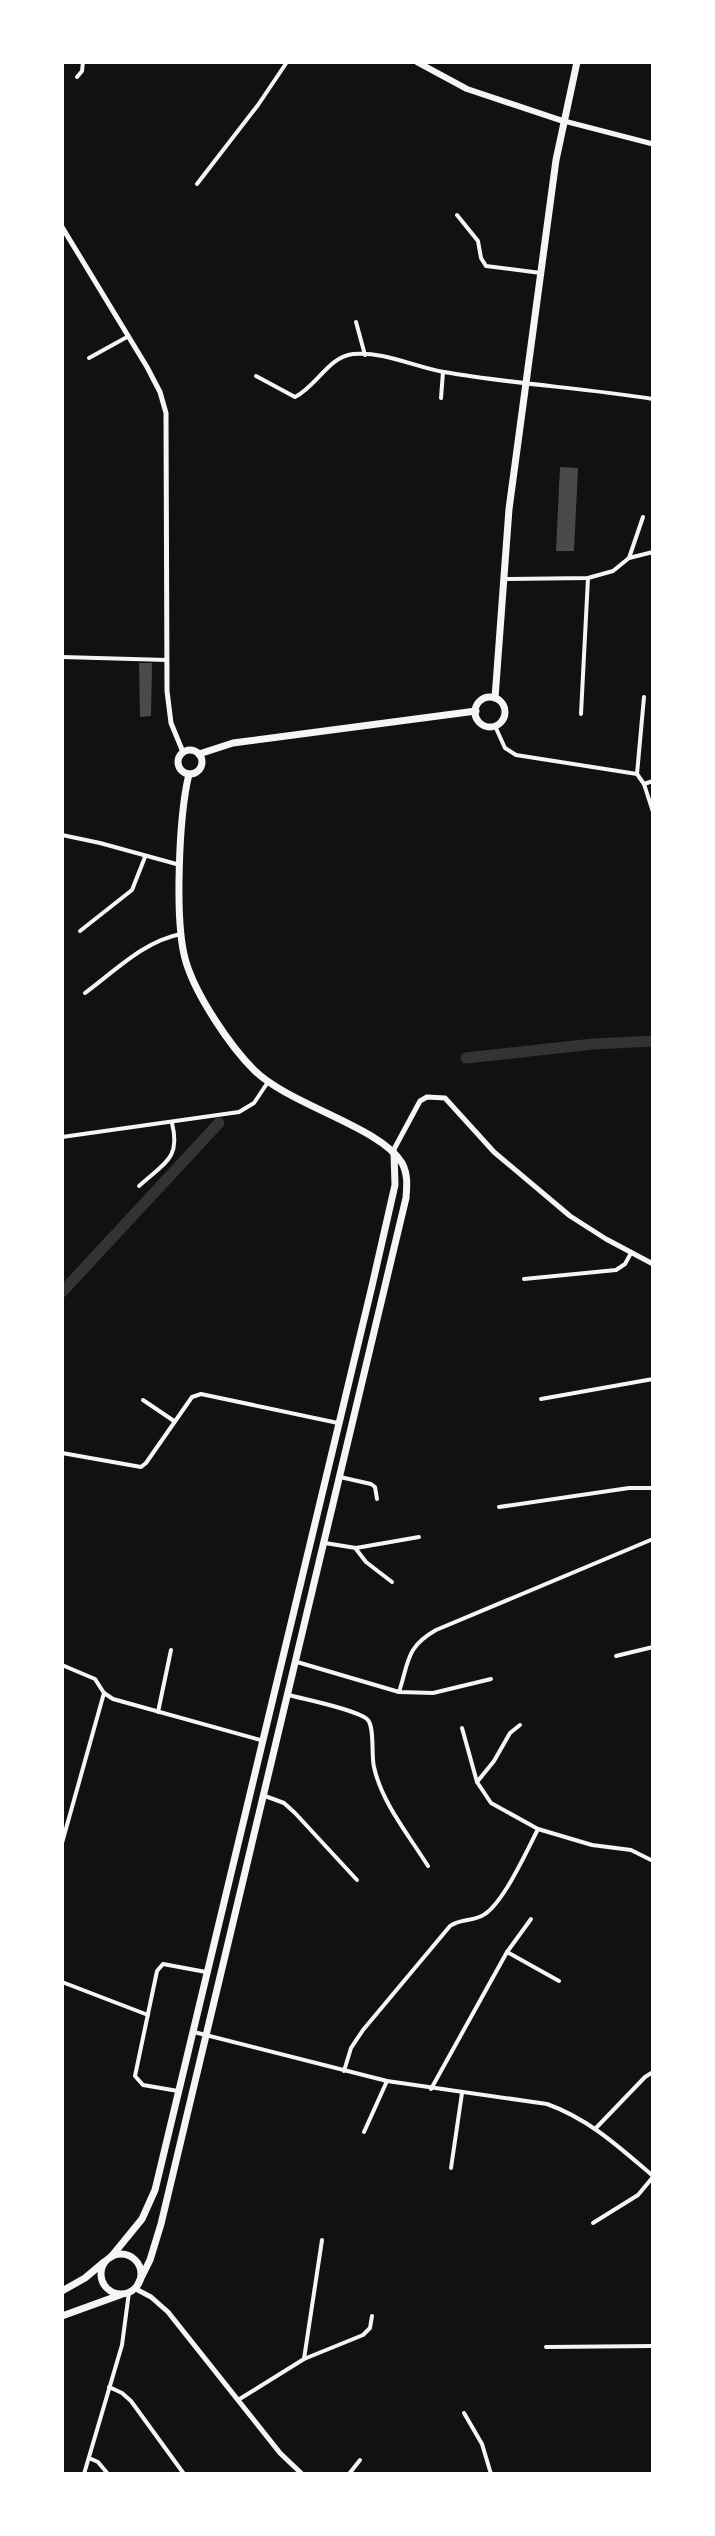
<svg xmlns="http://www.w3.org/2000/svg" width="715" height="2536" font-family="'Golos Text',sans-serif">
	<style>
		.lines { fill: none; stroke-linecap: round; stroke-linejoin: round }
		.canal { stroke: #333; stroke-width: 11 }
		.building { fill: #4a4a4a }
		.minor { stroke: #f5f5f5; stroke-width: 4 }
		.tertiary { stroke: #f5f5f5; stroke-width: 5 }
		.secondary { stroke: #f5f5f5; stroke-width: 6 }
		.primary { stroke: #f5f5f5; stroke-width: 7 }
	</style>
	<rect width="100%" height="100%" fill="#111"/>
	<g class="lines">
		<!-- canal -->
		<g class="canal">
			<path d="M594 1044 653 1041"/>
			<path d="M466 1058 593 1044"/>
			<path d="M62 1292 219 1123"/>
		</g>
	</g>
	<!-- building -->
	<g class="building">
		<path d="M560 467 578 468 574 551H556Z"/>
		<path d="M139 663H152L151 716 140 717Z"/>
	</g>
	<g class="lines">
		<!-- minor -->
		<g class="minor">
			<path d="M77 77 82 71 83 62"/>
			<path d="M197 184 258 105 287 62"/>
			<path d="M457 215 478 241 481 258 486 266 541 273"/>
			<path d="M356 322 365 355"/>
			<path d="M89 358 127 337"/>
			<path d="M256 376 295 397C317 386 328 357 353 354 383 351 415 367 444 372 513 384 584 388 653 399"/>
			<path d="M441 398 443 372"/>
			<path d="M629 558 643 517"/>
			<path d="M504 579 588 578 613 571 629 558 653 552"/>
			<path d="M62 657 167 660"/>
			<path d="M581 714 588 578"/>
			<path d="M495 726 505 748 516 755 637 774 644 784 653 812"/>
			<path d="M637 774 644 697"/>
			<path d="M644 784 653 781"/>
			<path d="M62 835 100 843 180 865"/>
			<path d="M80 931 132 890 145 857"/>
			<path d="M85 993C115 971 144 941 181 934"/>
			<path d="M62 1137 239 1112 254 1103 268 1082"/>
			<path d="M139 1186C164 1163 181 1159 172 1123"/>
			<path d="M524 1279 616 1270 625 1264 631 1253"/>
			<path d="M541 1399 653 1379"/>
			<path d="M143 1400 174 1421"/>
			<path d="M62 1453 141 1467 146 1463 192 1397 201 1394 338 1423"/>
			<path d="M340 1477 371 1484 375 1487 377 1499"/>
			<path d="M499 1507 629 1488H653"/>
			<path d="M325 1543 356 1548 419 1537"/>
			<path d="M356 1549 366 1562 392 1582"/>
			<path d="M616 1656 653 1647"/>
			<path d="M297 1662 399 1692 433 1693 491 1679"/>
			<path d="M62 1665 95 1679 104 1693 113 1699 264 1741"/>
			<path d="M399 1692C409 1661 406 1647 436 1630L653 1539"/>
			<path d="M289 1695C307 1700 354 1709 367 1719 375 1725 371 1756 374 1767 382 1803 408 1834 428 1866"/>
			<path d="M158 1712 171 1650"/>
			<path d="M462 1728 477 1782 491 1803 538 1829 592 1845 631 1850 653 1861"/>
			<path d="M477 1782 494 1761 510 1733 520 1725"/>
			<path d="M265 1796 284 1803 295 1813 357 1880"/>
			<path d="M62 1843 104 1693"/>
			<path d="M507 1952 559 1981"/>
			<path d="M62 1982 148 2015"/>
			<path d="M194 2032 387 2081 547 2104C589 2119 619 2147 653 2176"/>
			<path d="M344 2071 351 2048 363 2030 450 1926C461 1918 474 1922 485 1914 504 1901 527 1851 538 1829"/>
			<path d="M431 2089 507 1952 531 1919"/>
			<path d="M178 2091 143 2085 135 2076 157 1971 163 1964 206 1972"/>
			<path d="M596 2128 645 2077 653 2072"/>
			<path d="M364 2132 387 2081"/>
			<path d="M451 2168 462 2093"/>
			<path d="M593 2223 638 2195 653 2177"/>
			<path d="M546 2347 653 2346"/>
			<path d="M304 2359 322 2240"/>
			<path d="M109 2387 122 2393 131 2401 184 2474"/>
			<path d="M238 2400 304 2359 363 2335 370 2328 372 2316"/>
			<path d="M464 2413 482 2444 491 2474"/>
			<path d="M89 2458 98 2462 108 2474"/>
			<path d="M84 2474 122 2345 129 2292"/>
			<path d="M349 2474 360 2460"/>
		</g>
		<!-- tertiary -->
		<g class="tertiary">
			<path d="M564 121 653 144"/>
			<path d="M62 227 147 367 160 392 166 413 167 691 171 723 183 752"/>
			<path d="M393 1151 420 1101 427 1097 445 1098 494 1152 570 1216 606 1239 653 1264"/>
			<path d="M134 2288 151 2297 168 2312 280 2453 302 2474"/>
		</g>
		<!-- secondary -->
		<path class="secondary" d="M417 62 467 89 563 121"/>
		<!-- primary -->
		<g class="primary">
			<circle cx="490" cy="712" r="15"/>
			<path d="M495 698 509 509 556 160 577 62"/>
			<circle cx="190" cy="762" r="12"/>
			<path d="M199 754 233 743 476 711"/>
			<circle cx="121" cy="2274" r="20"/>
			<path d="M111 2257 142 2219 155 2190 372 1286 395 1185 394 1153"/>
			<path d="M138 2284 150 2260 161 2224 406 1198C407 1186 408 1174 402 1163 381 1127 289 1105 254 1070 229 1045 196 995 186 962 174 923 179 815 189 774"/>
			<path d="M62 2291 85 2278 104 2262"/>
			<path d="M62 2316 120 2295"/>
		</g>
	</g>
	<!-- border -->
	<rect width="715" height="2536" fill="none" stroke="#ffffff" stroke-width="128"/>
</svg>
